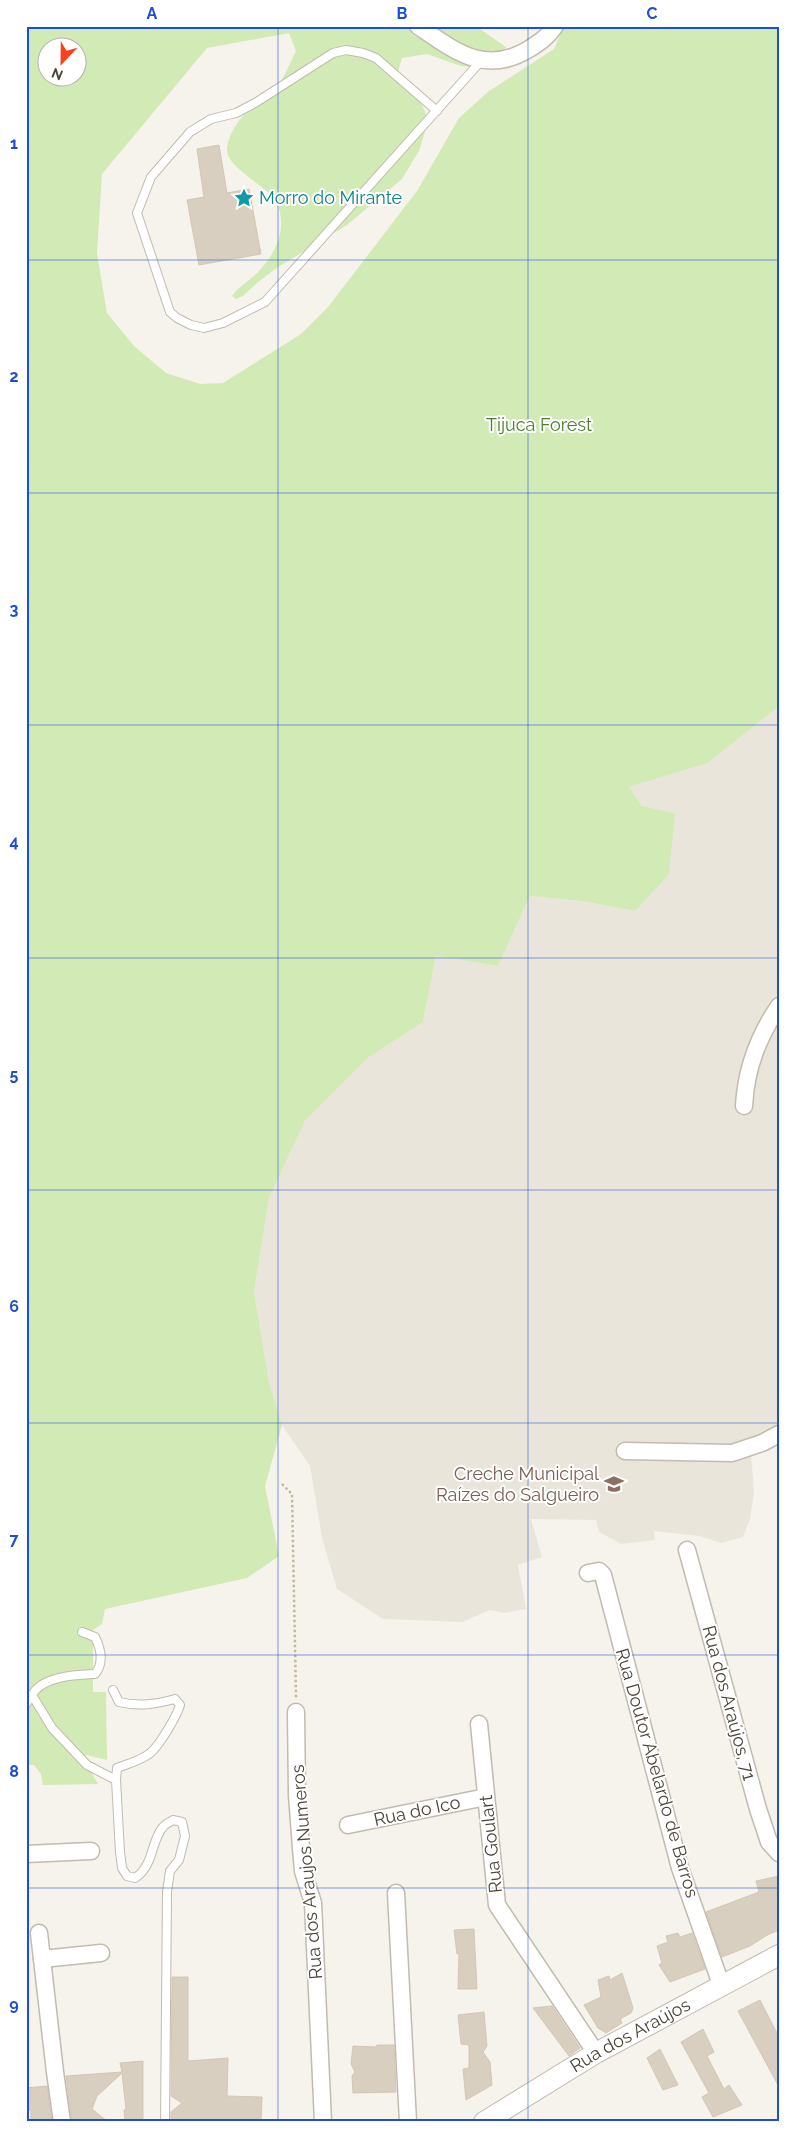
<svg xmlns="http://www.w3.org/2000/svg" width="805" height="2148" font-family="Raleway,sans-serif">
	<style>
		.residential { fill: #eae5da }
		.green { fill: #d2eab5; fill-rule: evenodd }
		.building { fill: #d8cfc1; stroke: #d3c7b4 }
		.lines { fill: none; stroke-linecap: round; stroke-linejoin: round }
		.service-casing { stroke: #c2bbae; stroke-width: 10 }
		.minor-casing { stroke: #c2bbae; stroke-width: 19 }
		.tertiary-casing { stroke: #c2bbae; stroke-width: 22 }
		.path { stroke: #c4b79f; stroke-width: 2.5; stroke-dasharray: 2.5 2.5; stroke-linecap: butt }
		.service { stroke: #fff; stroke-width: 8 }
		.minor { stroke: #fff; stroke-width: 16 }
		.tertiary { stroke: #fff; stroke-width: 20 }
		.grid { fill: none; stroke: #1d4ed8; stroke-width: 1; stroke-opacity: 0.55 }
		.labels { text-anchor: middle; stroke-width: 4; stroke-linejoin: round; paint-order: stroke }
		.culture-label { font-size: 18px; fill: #0d838f; stroke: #fff; text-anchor: start }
		.park-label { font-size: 18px; fill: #4a7f2a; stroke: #fff }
		.education-label { font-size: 18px; fill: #785e54; stroke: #fff; text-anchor: end }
		.street-label { font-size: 18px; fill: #4b4439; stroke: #fff }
		.neatline { fill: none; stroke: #1d4ed8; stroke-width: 2 }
		.grid-label { font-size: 16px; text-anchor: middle; font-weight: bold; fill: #1d4ed8 }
	</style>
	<rect width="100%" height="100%" fill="#f6f3ec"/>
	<!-- residential -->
	<path class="residential" d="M779 700V1442L751 1454 754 1491 750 1519 743 1537 721 1543 699 1536 654 1531 655 1540 621 1544 599 1532 596 1520 531 1519 542 1557 518 1565 526 1609 504 1613 490 1610 462 1622 383 1619 337 1589 322 1538 310 1466 282 1425 269 1382 254 1292 269 1198 305 1121 369 1057 423 1022 436 956 498 966 530 896 582 901 635 911 675 813 642 806 628 787 708 763 777 708Z"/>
	<!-- green -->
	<path class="green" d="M26 26H470L480 29 506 47 498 60 483 68 461 66 427 54 402 58 398 72 412 83 427 116 426 128 419 151 402 179 347 225 278 267 258 282 243 296 236 299 232 296C239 286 251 280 259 271 275 254 286 232 279 209 273 185 224 170 227 147 230 129 244 112 259 102 263 100 267 99 269 97 280 88 290 63 296 51L289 33 207 48 102 174 97 253 107 313 134 346 166 373 200 384 223 383 301 334 328 307 417 191 459 118 489 91 554 49 564 26H779V700L777 708 708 763 629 787 642 806 675 813 669 874 635 911 582 901 530 896 498 966 436 956 423 1022 369 1057 305 1121 269 1198 254 1292 269 1382 282 1425 265 1486 279 1556 247 1578 105 1609 102 1624 93 1630V1692H106L107 1760 87 1755 81 1763 91 1772 98 1784 43 1785 41 1774 34 1765H26ZM48 48H78V78H48Z"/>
	<!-- building -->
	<g class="building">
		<path d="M219 145 227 193 249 189 261 254 199 265 187 200 204 197 197 149Z"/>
		<path d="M779 1876V1930L769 1934 750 1946 722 1957 706 1912 759 1892 756 1881Z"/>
		<path d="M474 1929 477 1989H458L459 1953 457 1954 454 1930Z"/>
		<path d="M678 1933 680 1937 692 1933 705 1969 670 1982 659 1965 662 1963 657 1946 668 1942 666 1936Z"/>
		<path d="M622 1973 633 2008 631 2013 620 2019 622 2023 606 2033 598 2028 584 2005 601 1997 598 1980 609 1976 610 1980Z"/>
		<path d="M172 1977H188V2061L228 2058 227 2096 262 2097 261 2122H171V2112L182 2103 171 2096Z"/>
		<path d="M760 2000 779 2037V2087L738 2011Z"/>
		<path d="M552 2006 580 2048 569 2056 533 2008Z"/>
		<path d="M484 2012 487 2046 483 2052 490 2062 492 2085 466 2100 463 2069 469 2068V2045L461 2044 458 2015Z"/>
		<path d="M703 2029 714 2052 707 2056 724 2089 729 2085 742 2105 713 2117 702 2097 709 2093 681 2042Z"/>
		<path d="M377 2045H394L396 2092 353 2093 352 2076 355 2072 351 2064 353 2046 376 2047Z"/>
		<path d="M660 2049 678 2085 663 2090 647 2058Z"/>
		<path d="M143 2061V2122H125L124 2110 126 2109 122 2073 97 2096 92 2109 108 2122H72L66 2076 122 2072 120 2063Z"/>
		<path d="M47 2086 52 2122H31V2110H26V2088Z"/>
	</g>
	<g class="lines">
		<defs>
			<g id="service">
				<path d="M437 111 376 58 363 53 346 50 333 53 255 103 236 113 211 119 190 132 151 177 137 213 170 312 177 318 191 325 204 328 223 323 265 302 481 61"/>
				<path d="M113 1690 119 1702C139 1707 156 1704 175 1699L180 1705C177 1716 158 1748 149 1754 139 1761 128 1764 117 1768L116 1780 120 1852 122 1868 127 1876 135 1878C154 1866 151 1840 163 1827 165 1824 170 1822 173 1820L182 1822 185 1836 179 1860 170 1871 167 1892 165 2122"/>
				<path d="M32 1695C42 1676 75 1675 95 1674 104 1663 101 1649 95 1637L82 1632"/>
				<path d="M26 1704 32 1695 52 1728 87 1765 116 1780"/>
			</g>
			<g id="minor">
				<path d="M418 26C455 51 485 76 529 49 540 42 548 37 555 26"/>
				<path d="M744 1106C746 1068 758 1037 779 1006"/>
				<path d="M625 1451 732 1453 762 1443 779 1434"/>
				<path d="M687 1550 758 1809 769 1842 779 1853"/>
				<path d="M588 1573 599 1571 603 1575 680 1868 722 1987"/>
				<path d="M296 1712 297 1795 301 1848 303 1871 313 1903 323 2122"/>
				<path d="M479 1724 497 1905 596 2053"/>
				<path d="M348 1825 486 1797"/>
				<path d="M26 1854 91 1851"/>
				<path d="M396 1893 408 2122"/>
				<path d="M39 1933 55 2072 62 2122"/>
				<path d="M42 1959 101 1953"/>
			</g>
			<g id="tertiary">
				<path id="s1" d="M484 2122 596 2053 779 1955"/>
			</g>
		</defs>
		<!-- service casing -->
		<use href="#service" class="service-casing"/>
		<!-- minor casing -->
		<use href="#minor" class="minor-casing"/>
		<!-- tertiary casing -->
		<use href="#tertiary" class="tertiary-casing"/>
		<!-- path -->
		<path class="path" d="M282 1484 292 1494 296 1698"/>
		<!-- service -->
		<use href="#service" class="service"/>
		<!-- minor -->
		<use href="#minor" class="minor"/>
		<!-- tertiary -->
		<use href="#tertiary" class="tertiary"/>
	</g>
	<!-- grid -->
	<path class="grid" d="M278 26V2122M528 26V2122M26 260H779M26 493H779M26 725H779M26 958H779M26 1190H779M26 1423H779M26 1655H779M26 1888H779"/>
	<!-- icons -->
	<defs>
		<symbol id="sight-bare" viewBox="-9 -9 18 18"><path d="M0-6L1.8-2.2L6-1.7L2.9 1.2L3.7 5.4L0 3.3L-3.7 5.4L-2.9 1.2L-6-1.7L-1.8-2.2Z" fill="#0f9aa8" stroke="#fff" stroke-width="2.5" paint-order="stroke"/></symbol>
		<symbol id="school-bare" viewBox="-9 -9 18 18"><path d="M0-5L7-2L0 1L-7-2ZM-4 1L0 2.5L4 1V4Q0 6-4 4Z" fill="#8d6e63" stroke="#fff" stroke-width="2.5" paint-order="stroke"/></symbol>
	</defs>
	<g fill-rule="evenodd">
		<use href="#sight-bare" x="230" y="184" width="28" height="28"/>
		<use href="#school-bare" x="600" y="1470" width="28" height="28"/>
	</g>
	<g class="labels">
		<!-- culture labels -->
		<g class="culture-label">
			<text x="259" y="204">Morro do Mirante</text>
		</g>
		<!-- park labels -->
		<g class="park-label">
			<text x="539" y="431">Tijuca Forest</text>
		</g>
		<!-- education labels -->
		<g class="education-label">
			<text x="599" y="1480">Creche Municipal<tspan x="599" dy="21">Raízes do Salgueiro</tspan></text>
		</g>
		<!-- street labels -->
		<g class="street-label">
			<text transform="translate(729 1703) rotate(75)" y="6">Rua dos Araújos, 71</text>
			<text transform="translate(657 1773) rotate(74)" y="6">Rua Doutor Abelardo de Barros</text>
			<text transform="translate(417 1811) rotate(-12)" y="6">Rua do Ico</text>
			<text transform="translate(491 1844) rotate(-96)" y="6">Rua Goulart</text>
			<text transform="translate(307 1872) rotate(-95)" y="6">Rua dos Araujos Numeros</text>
			<text dy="6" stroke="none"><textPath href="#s1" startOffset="170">Rua dos Araújos</textPath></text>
		</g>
	</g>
	<!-- border -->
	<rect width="805" height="2148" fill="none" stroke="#ffffff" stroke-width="55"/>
	<!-- north arrow -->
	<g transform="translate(62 62) rotate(202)"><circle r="24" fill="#ffffff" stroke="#b7b4b0"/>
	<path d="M0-4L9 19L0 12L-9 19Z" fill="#fc3f1d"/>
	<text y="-8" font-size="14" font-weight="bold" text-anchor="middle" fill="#4b4439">N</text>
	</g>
	<rect x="28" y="28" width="750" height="2092" class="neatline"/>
	<g class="grid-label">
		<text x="152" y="19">A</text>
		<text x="402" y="19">B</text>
		<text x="652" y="19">C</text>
		<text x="14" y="149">1</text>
		<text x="14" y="382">2</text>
		<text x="14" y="615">3</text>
		<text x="14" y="847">4</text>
		<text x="14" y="1080">5</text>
		<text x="14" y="1312">6</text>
		<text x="14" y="1545">7</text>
		<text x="14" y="1777">8</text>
		<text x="14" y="2010">9</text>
	</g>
</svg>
